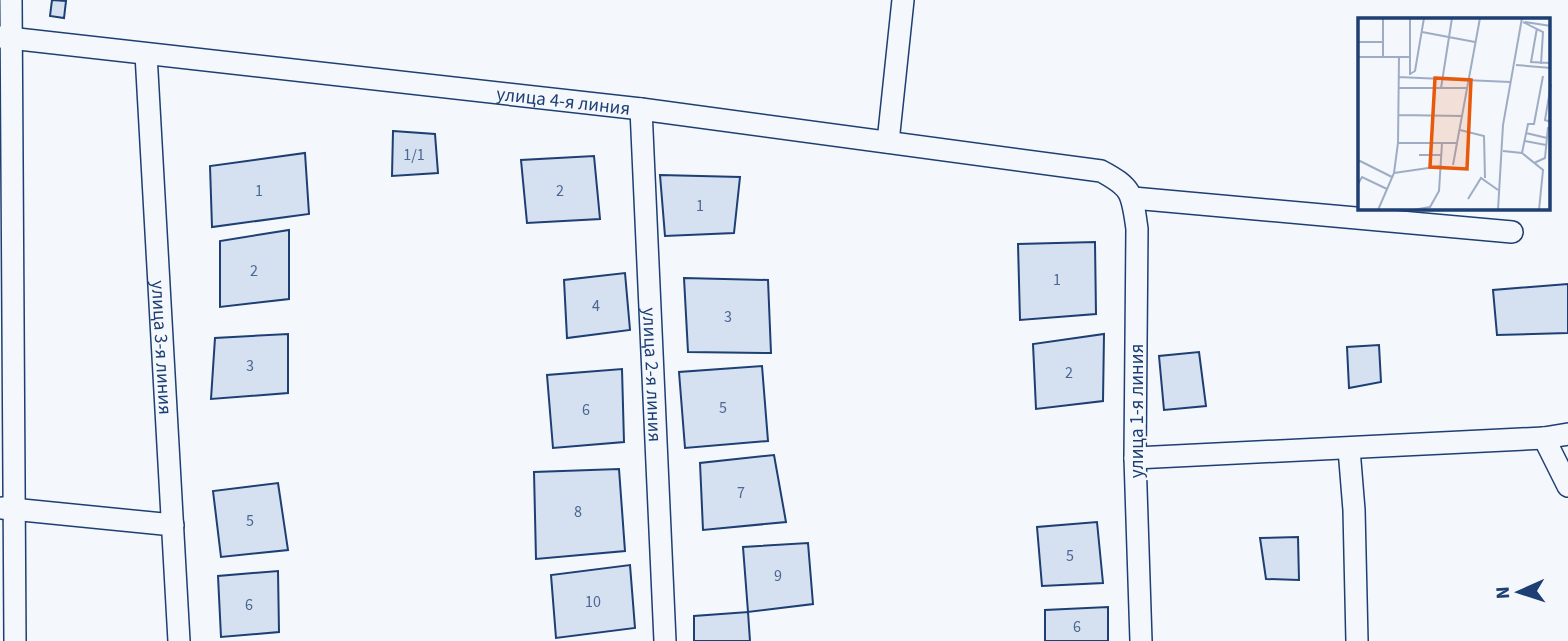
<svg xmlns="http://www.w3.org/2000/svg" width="1568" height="641" font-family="'Source Sans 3',sans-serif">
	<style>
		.building { fill: #d5e0f0; stroke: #1d3f73; stroke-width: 2 }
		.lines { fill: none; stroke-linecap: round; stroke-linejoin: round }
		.minor-casing { stroke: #1d3f73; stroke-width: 24 }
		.minor { stroke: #f4f7fb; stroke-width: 21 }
		.labels { text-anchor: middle; stroke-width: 5; stroke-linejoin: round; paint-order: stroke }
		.number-label { font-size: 16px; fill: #4b6792 }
		.street-label { font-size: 19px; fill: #1d3f73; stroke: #f4f7fb }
		.inset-road { fill: none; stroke: #9eadc5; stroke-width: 2 }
		.view { fill: #e8590c; fill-opacity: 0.15; stroke: #e8590c; stroke-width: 3.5 }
		.inset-edge { fill: none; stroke: #1d3f73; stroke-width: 3.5 }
	</style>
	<rect width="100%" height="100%" fill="#f4f7fb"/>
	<!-- building -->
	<g class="building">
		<path d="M52 0 66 1 64 18 50 16Z"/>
		<path d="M393 131 435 134 438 173 392 176Z"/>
		<path d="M305 153 309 214 212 227 210 166Z"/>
		<path d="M594 156 600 219 527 223 521 160Z"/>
		<path d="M660 175 740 177 734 233 665 236Z"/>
		<path d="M289 230V299L220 307V241Z"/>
		<path d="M1095 242 1096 314 1020 320 1018 244Z"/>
		<path d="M625 273 630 330 567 338 564 280Z"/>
		<path d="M684 278 768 280 771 353 688 352Z"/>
		<path d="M1568 284V333L1497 335 1493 290Z"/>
		<path d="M288 334V393L211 399 215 338Z"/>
		<path d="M1104 334 1103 401 1036 409 1033 344Z"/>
		<path d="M1379 345 1381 382 1349 388 1347 347Z"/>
		<path d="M1199 352 1206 406 1164 410 1159 356Z"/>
		<path d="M762 366 768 441 685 448 679 372Z"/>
		<path d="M622 369 624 442 553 448 547 375Z"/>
		<path d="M774 455 786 522 703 530 700 463Z"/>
		<path d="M619 469 625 551 536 559 534 472Z"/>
		<path d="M278 483 288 550 221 557 213 491Z"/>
		<path d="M1097 522 1103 583 1042 586 1037 527Z"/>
		<path d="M1298 537 1299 580 1266 579 1260 538Z"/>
		<path d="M808 543 813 604 748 612 743 547Z"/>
		<path d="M630 565 635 628 556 638 551 575Z"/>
		<path d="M278 571 279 632 221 637 218 576Z"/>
		<path d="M1108 607V641H1045V610Z"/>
		<path d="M748 612 750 641H694V616Z"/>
	</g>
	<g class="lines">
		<defs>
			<g id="minor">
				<path d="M11 0 15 641"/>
				<path id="s1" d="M0 37 641 109 1101 171C1133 188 1132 194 1137 229L1135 458 1141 641"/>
				<path id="s2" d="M146 54 179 641"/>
				<path id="s3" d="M641 109 665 641"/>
				<path d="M888 142 903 0"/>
				<path d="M1133 198 1512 232"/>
				<path d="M1544 438 1568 486"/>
				<path d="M1349 449 1354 510 1357 641"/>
				<path d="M1135 458 1544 438 1568 434"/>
				<path d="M2 508 173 525"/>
			</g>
		</defs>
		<!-- minor casing -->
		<use href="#minor" class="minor-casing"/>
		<!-- minor -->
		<use href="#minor" class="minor"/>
	</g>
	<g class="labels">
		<!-- number labels -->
		<g class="number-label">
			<text x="414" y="160">1/1</text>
			<text x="259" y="196">1</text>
			<text x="560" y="196">2</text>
			<text x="700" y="211">1</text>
			<text x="254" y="276">2</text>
			<text x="1057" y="285">1</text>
			<text x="596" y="311">4</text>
			<text x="728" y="322">3</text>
			<text x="250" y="371">3</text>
			<text x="1069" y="378">2</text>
			<text x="723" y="413">5</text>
			<text x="586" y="415">6</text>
			<text x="741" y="498">7</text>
			<text x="578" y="517">8</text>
			<text x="250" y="526">5</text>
			<text x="1070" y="561">5</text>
			<text x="778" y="581">9</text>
			<text x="593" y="607">10</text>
			<text x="249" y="610">6</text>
			<text x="1077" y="632">6</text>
		</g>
		<!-- street labels -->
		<g class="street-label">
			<text dy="7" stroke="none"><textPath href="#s1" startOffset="567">улица 4-я линия</textPath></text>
			<text dy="7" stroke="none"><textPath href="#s2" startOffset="294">улица 3-я линия</textPath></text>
			<text dy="7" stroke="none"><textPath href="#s3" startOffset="266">улица 2-я линия</textPath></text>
			<text transform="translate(1136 411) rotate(-90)" y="7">улица 1-я линия</text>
		</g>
	</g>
	<!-- overview -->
	<g transform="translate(1358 18)">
		<rect width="192" height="192" fill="#f4f7fb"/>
		<path class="inset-road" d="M165 4 185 14 183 46M167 4 193 8M179 10 173 44 193 45M64 14 117 24M0 24H25M0 39H52M25 39V0M158 47 193 50M52 56 57 53 66 0M52 57V0M40 59 152 64M193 66 187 102 193 104M40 70H110M83 70 94 0M40 97 105 98M102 112 126 118 127 160M168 115 189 120M167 123 188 127M40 125H99L122 0M145 133 164 135 185 152 181 192M164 135 170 106H176L185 58M61 137H83M0 142 34 159M176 145 187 140 190 109M95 147 99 125M36 155 84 148M0 166 4 159 29 171M110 181 123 160 140 172M20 192 36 155 40 125 41 39M55 192 72 189 81 173 84 125M140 192 145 107 164 0"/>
		<path class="view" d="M77 60 113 62 109 151 72 149Z"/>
		<rect width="192" height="192" class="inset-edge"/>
	</g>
	<!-- north arrow -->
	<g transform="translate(1519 592) rotate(267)" stroke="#f4f7fb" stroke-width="5" paint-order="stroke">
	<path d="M0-5L12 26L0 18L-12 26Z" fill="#1d3f73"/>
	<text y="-10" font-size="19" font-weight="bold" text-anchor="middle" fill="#1d3f73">N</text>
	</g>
</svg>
